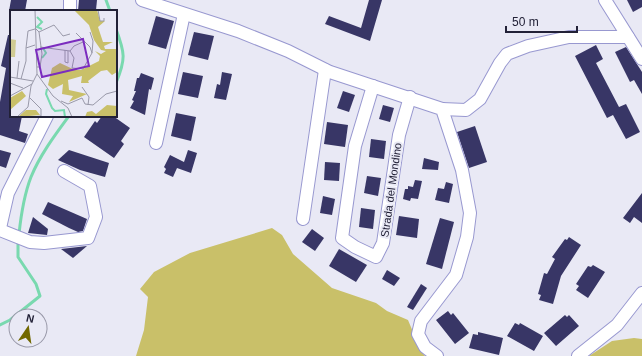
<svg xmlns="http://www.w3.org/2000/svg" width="642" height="356" font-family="Arial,sans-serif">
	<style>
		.forest { fill: #c9c069 }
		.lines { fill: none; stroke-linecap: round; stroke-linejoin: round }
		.stream { stroke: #79d9af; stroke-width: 3 }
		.building { fill: #383666 }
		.minor-casing { stroke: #9898d0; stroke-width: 14 }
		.minor { stroke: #fff; stroke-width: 12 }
		.labels { text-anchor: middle; stroke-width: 4; stroke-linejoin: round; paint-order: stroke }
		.street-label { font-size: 11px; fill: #222137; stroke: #e9e9f5 }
		.inset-river { fill: none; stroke: #79d9af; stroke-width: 2 }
		.inset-road { fill: none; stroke: #9999a9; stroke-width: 1 }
		.view { fill: #7b2cbf; fill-opacity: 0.15; stroke: #7b2cbf; stroke-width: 2 }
		.inset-edge { fill: none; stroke: #222137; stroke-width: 2 }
	</style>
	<rect width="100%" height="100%" fill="#e9e9f5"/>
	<!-- forest -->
	<g class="forest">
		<path d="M272 228 282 235 293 254 332 288 376 303 387 311 408 320 421 351 425 356H136L144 330 148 297 140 289 154 272 190 253Z"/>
		<path d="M634 338 642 339V356H589L612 341Z"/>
	</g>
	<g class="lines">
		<!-- stream -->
		<g class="stream">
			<path d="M106 0 110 11"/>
			<path d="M116 29C125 53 126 59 116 83"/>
			<path d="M19 234C21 215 24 195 31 177 40 155 55 135 69 116"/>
			<path d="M0 325 10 320 40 296 36 284 18 257V240"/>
		</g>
	</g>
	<!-- building -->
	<g class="building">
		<path d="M11 0H27L25 11H9Z"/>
		<path d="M79 0H97L96 10 78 11Z"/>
		<path d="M369 0H382L370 41 325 24 329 16 361 28Z"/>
		<path d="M627 0H642V7L633 12Z"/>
		<path d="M156 16 174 21 166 49 148 44Z"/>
		<path d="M194 32 214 36 208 60 188 55Z"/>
		<path d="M8 35H11V116H22L19 131 28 134 25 143 0 135V102L6 68 1 66Z"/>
		<path d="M596 45 603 59 596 63 619 107 626 104 640 132 626 139 613 115 607 118 575 56Z"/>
		<path d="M626 47 642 72V94L634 80 630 82 615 52Z"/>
		<path d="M183 72 203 76 198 98 178 94Z"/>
		<path d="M222 72 232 74 226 100 214 98 217 84 220 85Z"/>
		<path d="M141 73 154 78 151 90 149 89 145 115 130 108 134 101 132 100 136 91H134L137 78H139Z"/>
		<path d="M343 91 355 95 349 112 337 108Z"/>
		<path d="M383 105 394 108 390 122 379 119Z"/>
		<path d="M176 113 196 117 191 141 171 136Z"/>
		<path d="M102 116H113L130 128 121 141 124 144 114 158 84 137 95 121 97 123Z"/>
		<path d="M327 122 348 125 345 147 324 144Z"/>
		<path d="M475 126 487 162 469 168 457 132Z"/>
		<path d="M371 139 386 141 384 159 369 157Z"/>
		<path d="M0 150 11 153 6 168 0 166Z"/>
		<path d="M69 150 109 163 105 177 80 170 58 160Z"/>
		<path d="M188 150 197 153 191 173 177 168 173 177 164 173 166 169 164 167 170 155 184 162Z"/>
		<path d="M424 158 439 162 438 170 422 169Z"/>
		<path d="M325 162 340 163 339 181 324 180Z"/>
		<path d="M367 176 381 178 378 196 364 193Z"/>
		<path d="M415 180 422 181 418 199 411 198 410 201 403 199 405 189H408V186L413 187Z"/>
		<path d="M446 182 453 184 449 203 435 200 438 188 444 189Z"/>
		<path d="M642 193V223L634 217 630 223 623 218Z"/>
		<path d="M323 196 335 199 332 215 320 213Z"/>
		<path d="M48 202 87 219 83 231 78 232 69 228 42 214Z"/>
		<path d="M361 208 375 210 373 229 359 227Z"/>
		<path d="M399 216 419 219 417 238 396 235Z"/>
		<path d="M33 217 48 229 47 235 28 233Z"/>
		<path d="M440 218 454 222 442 269 426 264Z"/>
		<path d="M312 229 324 238 315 251 302 242Z"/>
		<path d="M569 237 581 245 561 276 553 304 539 300 541 295 538 294 544 273 547 274 555 259 552 257 565 239 567 240Z"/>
		<path d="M87 246 73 258 61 249Z"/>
		<path d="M339 249 367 265 356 282 329 266Z"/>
		<path d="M593 265 605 272 588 298 576 290 579 286 576 284 588 266 591 267Z"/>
		<path d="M387 270 400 278 394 286 382 279Z"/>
		<path d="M421 284 427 288 413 310 407 307Z"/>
		<path d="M448 311 451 315 453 313 469 333 455 344 436 320Z"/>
		<path d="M565 315 567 317 569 315 579 326 556 346 544 333Z"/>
		<path d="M515 323 519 325 520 323 543 336 534 351 507 336Z"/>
		<path d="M478 332 503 338 499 355 469 348 473 334 478 335Z"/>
	</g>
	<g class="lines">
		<defs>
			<g id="minor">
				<path d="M70 0V11"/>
				<path d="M142 0 238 31 288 51 330 72 442 109 462 170 470 213 467 237 456 275 421 321 418 334 425 347 437 356"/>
				<path d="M605 0 642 59"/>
				<path d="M373 86 355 146 342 238 355 247 376 257 383 243 399 135 410 97"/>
				<path d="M442 109 466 110 480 99 500 63 507 54 528 46 569 37H628"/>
				<path d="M156 143 184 14"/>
				<path d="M303 219 325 70"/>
				<path d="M0 228 8 193 47 116"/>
				<path d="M0 230 30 242 44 243 88 238 96 217 90 186 64 171"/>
				<path d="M578 356 617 325 642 293"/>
			</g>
		</defs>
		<!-- minor casing -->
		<use href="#minor" class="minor-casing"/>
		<!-- minor -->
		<use href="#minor" class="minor"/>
	</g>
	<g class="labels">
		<!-- street labels -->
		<g class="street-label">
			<text transform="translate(391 190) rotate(-82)" y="4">Strada del Mondino</text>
		</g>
	</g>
	<!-- overview -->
	<g transform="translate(10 10)">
		<rect width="107" height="107" fill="#e9e9f5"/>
		<path d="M0 29 6 30 5 47H0Z" fill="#d0cb93"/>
		<path d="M64 0H87L90 11H95L88 17 93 32H103L94 36 95 39H107V62L102 65 97 60 91 61 78 71 79 73H71L72 66 58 70 59 80 77 84 59 92 63 86 52 84 53 74 43 79 38 75 42 58 50 53 65 60H71L89 51 90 46 85 41 91 44 96 41 91 40 84 30 79 15ZM12 81 16 86 0 100V88ZM97 95 107 96V107H75L77 102 82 101 86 104ZM16 100H26L30 105 8 107Z" fill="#c9c069"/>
		<path class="inset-river" d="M27 7 32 12 27 17 32 19M32 48 36 43 33 38M37 79 36 84 42 98 45 101 54 100 55 107"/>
		<path class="inset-road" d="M25 0 27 64 43 86 58 98 62 107M88 0 90 11H94V8M25 18 29 22 32 44 30 57H27M29 22 44 15 53 26 60 24M80 22 83 31 82 43M30 37 60 41 64 48 62 58 73 59 82 43 80 37 66 23M16 38 18 21 25 19M55 40V52L58 53V41M60 41 64 36 73 32M0 67 23 71M7 68 9 51M11 69 16 51V38L25 35M0 73 13 78M72 77 79 87 78 95M0 86 22 74M20 88 31 99V106L23 107M51 91 58 94 72 88 75 94 83 95 96 84 107 81M7 107 18 97 21 76 27 64"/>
		<path class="view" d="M73 29 79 56 32 67 26 40Z"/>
		<rect width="107" height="107" class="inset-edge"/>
	</g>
	<!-- north arrow -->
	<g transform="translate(28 328) rotate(13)"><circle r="19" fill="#e9e9f5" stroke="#9999a9"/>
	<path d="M0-3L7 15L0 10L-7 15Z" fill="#716800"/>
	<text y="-6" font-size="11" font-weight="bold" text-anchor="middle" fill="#222137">N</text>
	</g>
	<!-- scale -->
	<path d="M506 26v6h71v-6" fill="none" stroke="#222137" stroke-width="2"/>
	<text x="512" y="26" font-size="12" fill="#222137" stroke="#e9e9f5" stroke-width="3" paint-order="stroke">50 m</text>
</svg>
